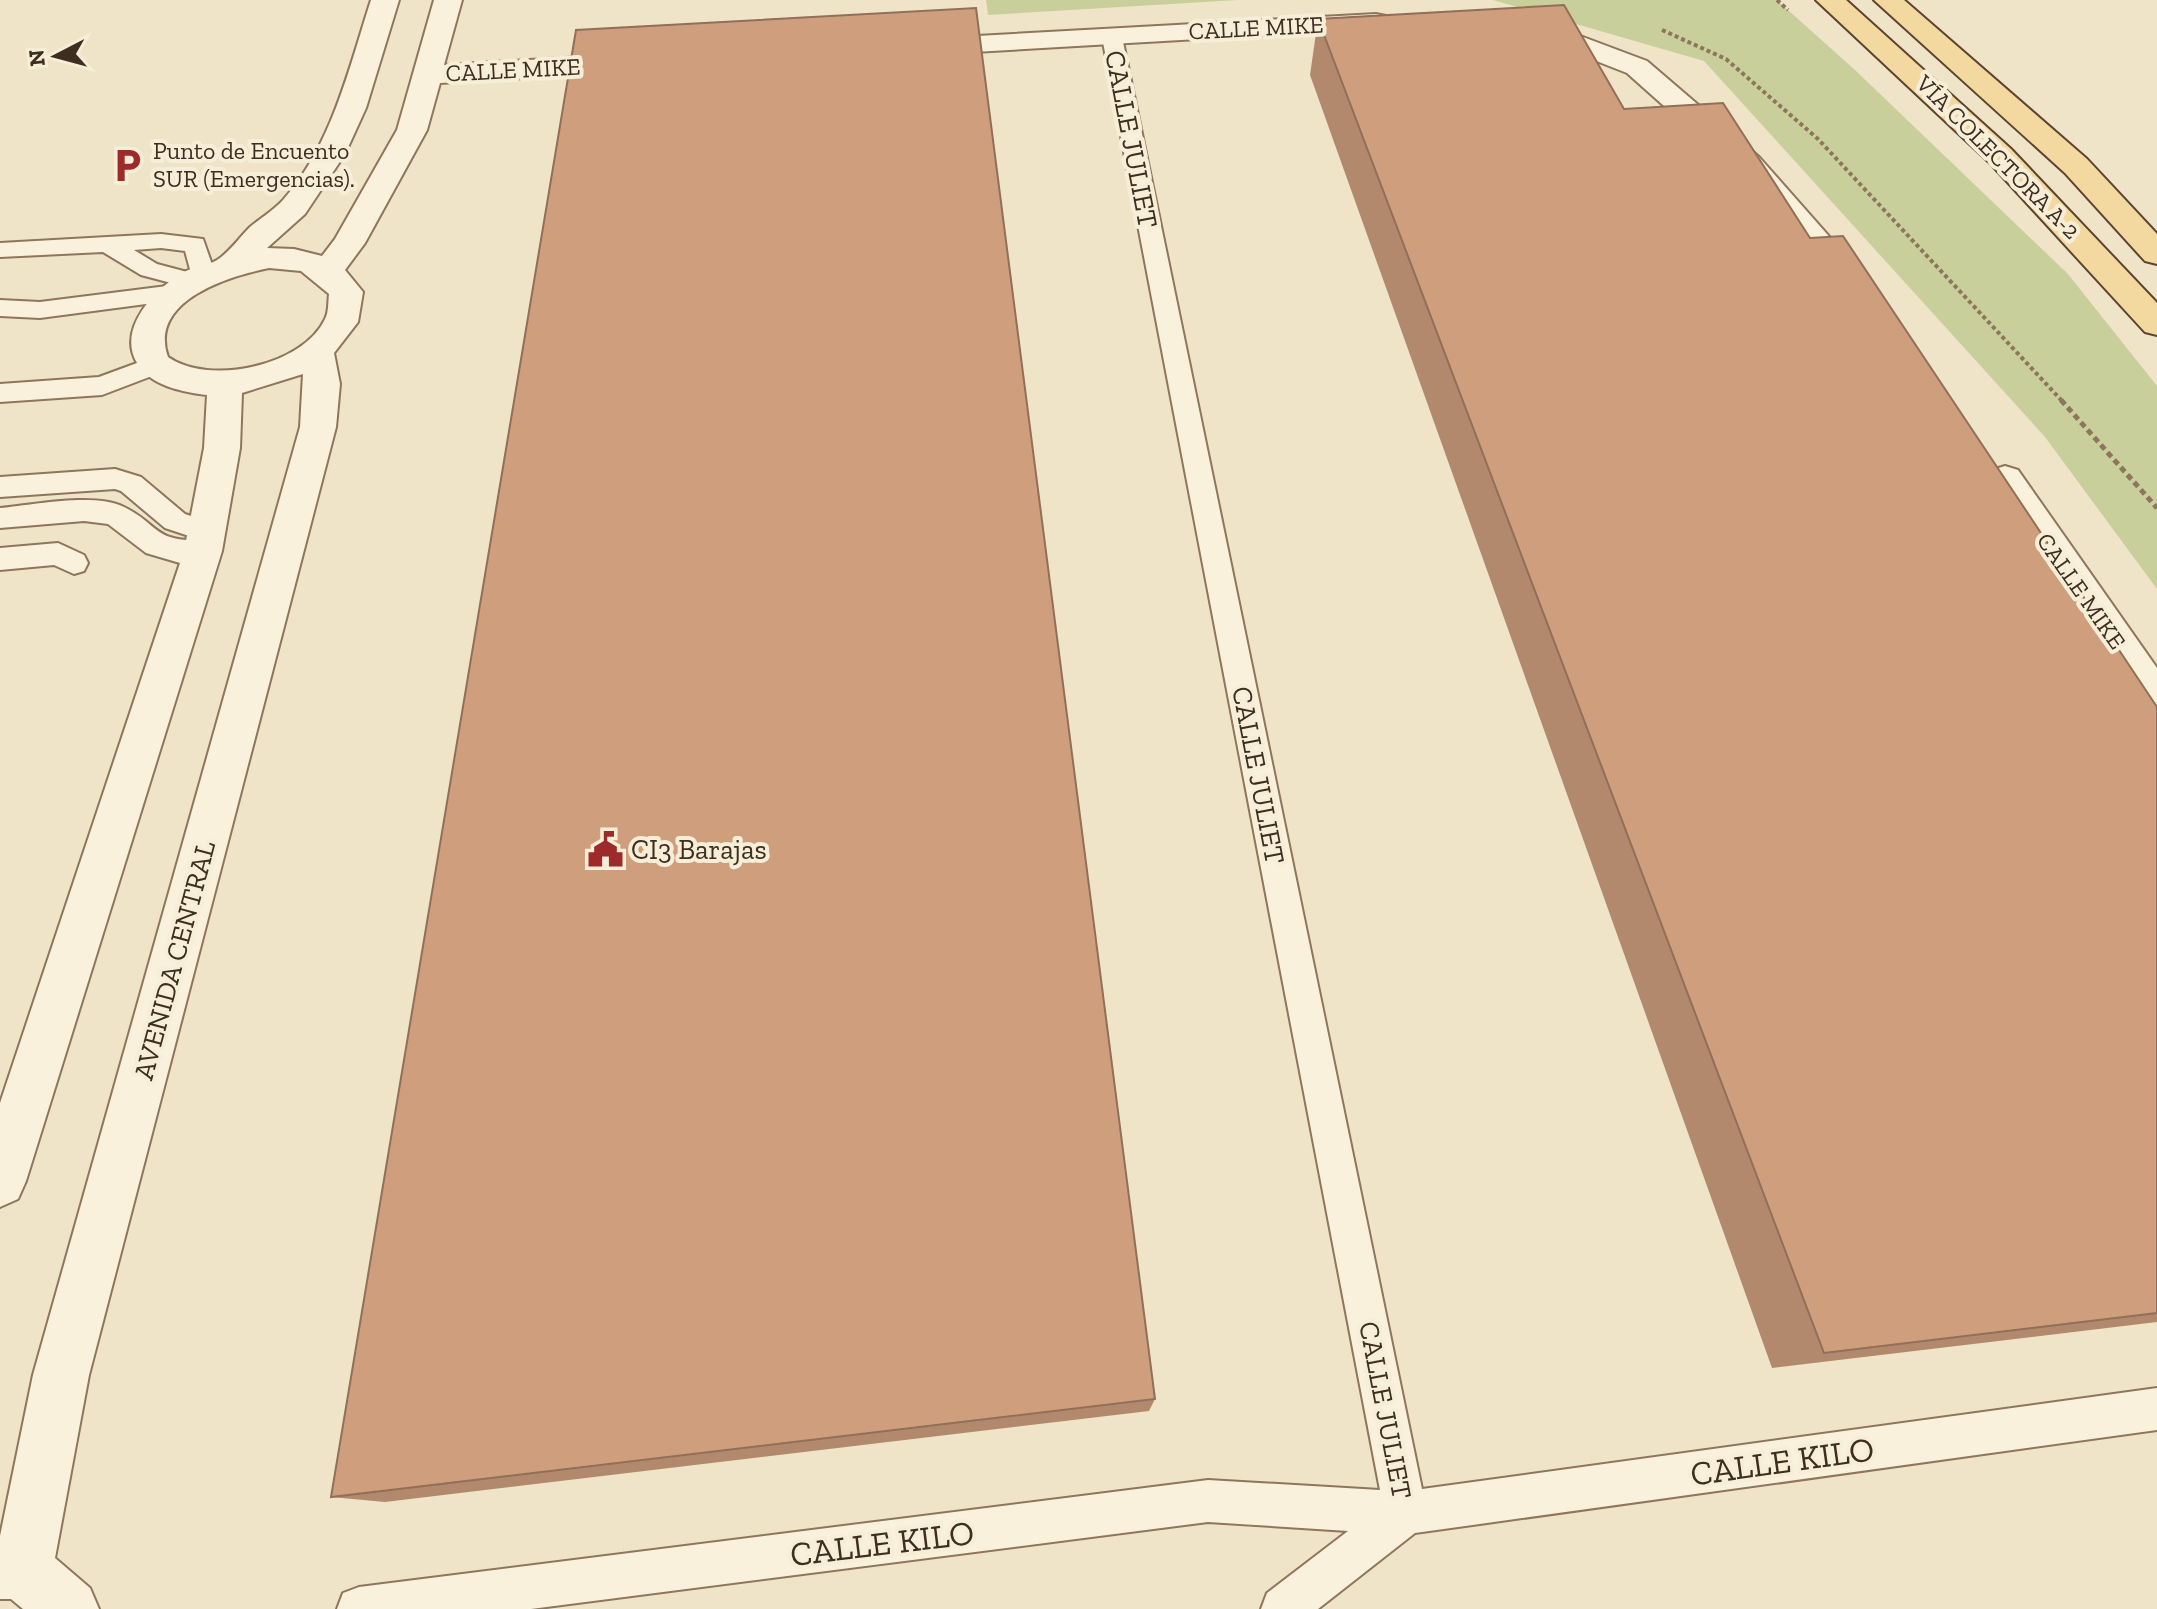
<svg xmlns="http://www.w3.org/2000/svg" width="2157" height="1609" font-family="'Zilla Slab',serif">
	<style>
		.green { fill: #c9cf9b }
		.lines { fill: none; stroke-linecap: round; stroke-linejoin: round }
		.service-casing { stroke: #8d765c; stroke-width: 4 }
		.minor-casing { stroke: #8d765c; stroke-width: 4 }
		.primary-casing { stroke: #5b4430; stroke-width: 4 }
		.path-far1 { stroke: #8d765c; stroke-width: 4; stroke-dasharray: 4 3; stroke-linecap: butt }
		.path { stroke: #8d765c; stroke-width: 5; stroke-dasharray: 6 4; stroke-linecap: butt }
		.service { fill: #faf1dc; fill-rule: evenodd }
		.minor { fill: #faf1dc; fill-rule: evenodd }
		.primary { fill: #f3d9a0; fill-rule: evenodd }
		.wall { fill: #b2896c }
		.building { fill: #cf9f7d; stroke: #916f58; stroke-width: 2 }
		.labels { text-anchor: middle; stroke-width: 8; stroke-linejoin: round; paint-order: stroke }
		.far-street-label { font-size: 24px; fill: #3d2e20; stroke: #f7eed8 }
		.far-poi-label { font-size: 24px; fill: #3d2e20; stroke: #f7eed8; text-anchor: start }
		.street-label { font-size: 28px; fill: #3d2e20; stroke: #f7eed8 }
		.poi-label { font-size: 28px; fill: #3d2e20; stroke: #f7eed8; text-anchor: start }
		.near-street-label { font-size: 34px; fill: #3d2e20; stroke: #f7eed8 }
	</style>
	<rect width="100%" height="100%" fill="#f0e4c8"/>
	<!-- green -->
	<g class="green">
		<path d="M986 0H1238L988 15Z"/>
		<path d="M1493 0H1777L1855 70 2068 274 2157 386V589L2045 437 1704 61Z"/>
	</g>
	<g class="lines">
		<defs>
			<g id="service">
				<path d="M1112 31 1122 37 1422 1489 2157 1388V1430L1415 1533 1318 1609H1261L1267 1593 1348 1531 1208 1522 531 1609H337L343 1593 359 1587 1208 1480 1380 1490 1102 37Z"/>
				<path d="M161 234 203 239 216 276 212 281 194 289 141 275 103 252 0 257V243ZM161 248 185 251 191 273 157 264 134 250Z"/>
				<path d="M175 285 184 287 187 293 184 299 40 318 0 316V300L40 302Z"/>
				<path d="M156 356 165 359 169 365 165 371 102 395 0 402V384L99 377Z"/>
				<path d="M115 469 141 477 185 514 217 525 221 532 217 539 208 542 217 551 213 559 180 563 146 553 108 524 84 521 0 528V508C32 505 95 492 124 507 159 524 153 542 201 540L165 528 121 491 115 489 0 497V477Z"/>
				<path d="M58 543 84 555 88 563 84 571 74 574 54 565 0 570V548Z"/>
			</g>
			<g id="minor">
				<path d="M371 0H399L366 108 345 154 305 214 267 248 294 249 322 256 335 239 397 130 434 0H462L444 65 629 54 639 57 643 63 639 69 629 72 440 83 427 130 365 243 345 270 363 292 358 322 334 353 340 384 336 427 89 1375 55 1558 90 1588 99 1609H23L11 1599H0V1536L33 1375 300 427 303 374 242 393 240 448 222 551 26 1181 18 1199 0 1207V1103L184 551 204 448 207 395C183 392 150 386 137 363 116 328 157 286 186 271 197 266 212 265 220 258 231 250 240 237 250 227 261 218 274 210 283 200 332 145 349 68 371 0ZM269 268 301 271 329 294C328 301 329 312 325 319 303 366 209 386 168 357 148 300 230 276 269 268Z"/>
				<path d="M1376 14 1386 16 1390 22 1386 28 922 55 912 53 908 47 912 41 922 39Z"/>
				<path d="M1535 19 1647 61 1759 157 1864 276 1869 284 1864 292 1852 295 1840 292 1737 171 1627 73 1525 33 1521 27 1525 21Z"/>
				<path d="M2005 466 2018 470 2157 668V718L2142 713 1992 490 1986 480 1992 470Z"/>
			</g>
			<g id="primary">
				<path d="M1816 0H1846L2011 149 2157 303V335L2145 332 1989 162Z"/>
				<path d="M1874 0H1904L2087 159 2157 234V264L2145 261 2065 173Z"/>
			</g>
		</defs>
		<!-- service casing -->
		<use href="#service" class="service-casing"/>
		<!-- minor casing -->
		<use href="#minor" class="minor-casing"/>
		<!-- primary casing -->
		<use href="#primary" class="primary-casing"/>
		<!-- path-far1 -->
		<g class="path-far1">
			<path d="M1777 0 1788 10"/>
			<path d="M1662 30 1726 59 1818 139 2063 402"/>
		</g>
		<!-- path -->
		<path class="path" d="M2061 400 2157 508"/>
		<!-- service -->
		<use href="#service" class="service"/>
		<!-- minor -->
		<use href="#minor" class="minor"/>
		<!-- primary -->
		<use href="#primary" class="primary"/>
	</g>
	<!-- wall -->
	<g class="wall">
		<path d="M1318 19 1624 109 1810 238 2157 707V1322L1772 1368 1310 75Z"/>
		<path d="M1155 1399 1149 1411 385 1502 331 1497Z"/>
	</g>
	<!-- building -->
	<g class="building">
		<path d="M1564 5 1624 109 1723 103 1810 238 1843 236 2157 707V1313L1824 1353 1318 19Z"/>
		<path d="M976 8 1155 1399 331 1497 576 30Z"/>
	</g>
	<!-- icons -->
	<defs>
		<symbol id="parking-bare" viewBox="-9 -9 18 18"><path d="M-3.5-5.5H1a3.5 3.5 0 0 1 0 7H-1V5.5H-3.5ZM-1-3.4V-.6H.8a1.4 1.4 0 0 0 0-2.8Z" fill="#9e2a2b" stroke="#f7eed8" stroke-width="2.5" paint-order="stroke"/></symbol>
		<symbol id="civic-bare" viewBox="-9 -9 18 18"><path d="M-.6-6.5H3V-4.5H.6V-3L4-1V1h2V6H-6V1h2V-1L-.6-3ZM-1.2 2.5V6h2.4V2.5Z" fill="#9e2a2b" stroke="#f7eed8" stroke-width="2.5" paint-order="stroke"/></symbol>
	</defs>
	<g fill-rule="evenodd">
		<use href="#parking-bare" x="102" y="140" width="51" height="51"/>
		<use href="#civic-bare" x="580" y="824" width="51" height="51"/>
	</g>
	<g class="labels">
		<!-- far-street labels -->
		<g class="far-street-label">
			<text transform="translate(1256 28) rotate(-3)" y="8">CALLE MIKE</text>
			<text transform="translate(513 70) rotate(-3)" y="8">CALLE MIKE</text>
			<text transform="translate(1998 157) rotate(45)" y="8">VÍA COLECTORA A-2</text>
			<text transform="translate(2081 591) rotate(55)" y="8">CALLE MIKE</text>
		</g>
		<!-- far-poi labels -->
		<g class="far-poi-label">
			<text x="153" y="159">Punto de Encuento<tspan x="153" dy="28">SUR (Emergencias).</tspan></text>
		</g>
		<!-- street labels -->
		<g class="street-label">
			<text transform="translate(1132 139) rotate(79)" y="10">CALLE JULIET</text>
			<text transform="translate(1259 775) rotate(79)" y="10">CALLE JULIET</text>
			<text transform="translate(174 960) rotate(-75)" y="10">AVENIDA CENTRAL</text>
			<text transform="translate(1386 1410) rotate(79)" y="10">CALLE JULIET</text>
		</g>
		<!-- poi labels -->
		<g class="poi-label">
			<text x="631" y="859">CI3 Barajas</text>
		</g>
		<!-- near-street labels -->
		<g class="near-street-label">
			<text transform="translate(1782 1461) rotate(-8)" y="12">CALLE KILO</text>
			<text transform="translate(882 1543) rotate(-7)" y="12">CALLE KILO</text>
		</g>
	</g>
	<!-- north arrow -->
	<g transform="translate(56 56) rotate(264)" stroke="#f7eed8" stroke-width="6" paint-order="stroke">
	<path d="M0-6L14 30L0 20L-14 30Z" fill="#3d2e20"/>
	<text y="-12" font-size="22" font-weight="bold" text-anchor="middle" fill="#3d2e20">N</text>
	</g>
</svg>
